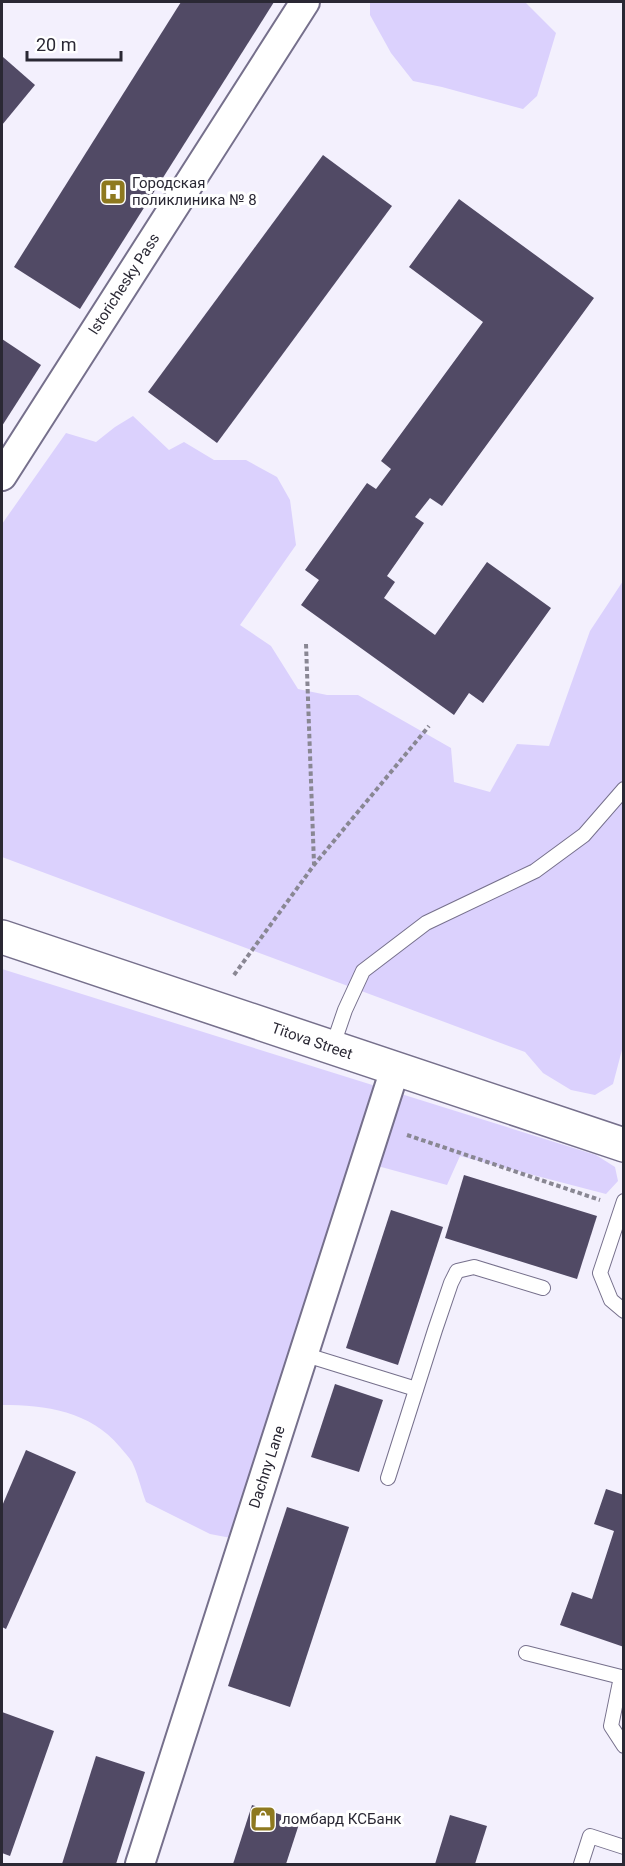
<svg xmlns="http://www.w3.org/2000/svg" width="625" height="1866" font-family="Roboto,sans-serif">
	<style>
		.green { fill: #dbd1fd }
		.building { fill: #514a65 }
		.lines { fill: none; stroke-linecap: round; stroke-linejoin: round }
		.service-casing { stroke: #76708c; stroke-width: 16 }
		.minor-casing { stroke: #76708c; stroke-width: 32 }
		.secondary-casing { stroke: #76708c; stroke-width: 36 }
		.path { stroke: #898793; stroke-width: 4; stroke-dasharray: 4.5 3; stroke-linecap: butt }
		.service { stroke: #fff; stroke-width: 14 }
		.minor { stroke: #fff; stroke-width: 28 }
		.secondary { stroke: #fff; stroke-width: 33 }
		.labels { text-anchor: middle; stroke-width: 6; stroke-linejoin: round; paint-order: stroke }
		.poi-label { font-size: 15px; fill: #2a2834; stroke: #fff; text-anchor: start }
		.street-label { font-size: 15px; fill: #2a2834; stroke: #fff }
	</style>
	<rect width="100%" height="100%" fill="#f3f0fd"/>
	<!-- green -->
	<g class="green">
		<path d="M370 2H525L556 33 537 96 523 109 442 87 413 81 391 53 370 15Z"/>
		<path d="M133 416 169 450 184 442 214 460H246L277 477 290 500 296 545 240 625 271 646 298 689 327 695H358L451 748 454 782 490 792 517 744 549 746 590 631 623 581V1046L613 1084 595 1095 571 1090 543 1073 525 1052 2 857V524L66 433 96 442 115 427Z"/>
		<path d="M2 969 596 1155 615 1167 618 1181 606 1194 460 1156 447 1185 374 1165 257 1543 210 1534 146 1502C141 1489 138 1474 132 1462 129 1457 124 1452 120 1447 90 1411 46 1405 2 1405Z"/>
	</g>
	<!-- building -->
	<g class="building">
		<path d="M181 2H274L80 309 14 267Z"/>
		<path d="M3 57 35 85 2 125V59Z"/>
		<path d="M323 155 392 206 217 443 148 392Z"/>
		<path d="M459 199 594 298 442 506 430 498 415 517 424 523 387 576 395 582 384 598 435 635 487 562 551 608 483 703 469 693 454 715 301 605 319 580 305 570 367 483 376 489 391 469 381 461 483 322 409 267Z"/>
		<path d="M2 339 41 365 2 426Z"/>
		<path d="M464 1175 597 1216 577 1279 445 1238Z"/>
		<path d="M391 1210 443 1227 398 1365 346 1348Z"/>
		<path d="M335 1384 383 1400 359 1472 311 1457Z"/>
		<path d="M26 1450 76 1472 6 1629 2 1627V1506Z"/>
		<path d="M606 1489 624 1495V1647L560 1625 572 1592 592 1599 614 1531 594 1524Z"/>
		<path d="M287 1507 349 1527 290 1707 228 1686Z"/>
		<path d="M2 1712 54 1731 10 1856 2 1853Z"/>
		<path d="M96 1756 145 1772 116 1864H62Z"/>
		<path d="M252 1805 300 1821 286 1864H233Z"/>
		<path d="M450 1815 487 1826 475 1864H435Z"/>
	</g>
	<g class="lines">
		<defs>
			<g id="service">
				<path d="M332 1048 345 1010 363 971 426 923 535 871 584 835 624 789"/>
				<path d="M624 1201 600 1273 611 1300 624 1311"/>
				<path d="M303 1354 416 1389"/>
				<path d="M388 1478 435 1330 451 1283 457 1271 474 1267 543 1288"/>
				<path d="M526 1653 621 1677 611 1726 624 1746"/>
				<path d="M581 1864 590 1836 624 1847"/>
			</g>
			<g id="minor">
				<path d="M2 476 305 2"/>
				<path d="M140 1864 395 1069"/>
			</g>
			<path id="secondary" d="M2 937 624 1145"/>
		</defs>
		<!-- service casing -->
		<use href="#service" class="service-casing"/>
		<!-- minor casing -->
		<use href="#minor" class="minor-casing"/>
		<!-- secondary casing -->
		<use href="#secondary" class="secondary-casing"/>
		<!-- path -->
		<g class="path">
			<path d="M306 644 314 864"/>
			<path d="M234 975 314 865 429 726"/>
			<path d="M407 1135 600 1200"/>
		</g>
		<!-- service -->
		<use href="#service" class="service"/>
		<!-- minor -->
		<use href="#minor" class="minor"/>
		<!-- secondary -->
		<use href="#secondary" class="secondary"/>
	</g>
	<!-- icons -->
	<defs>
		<symbol id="hospital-square" viewBox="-11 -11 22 22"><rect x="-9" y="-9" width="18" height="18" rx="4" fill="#8e791f" stroke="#fff"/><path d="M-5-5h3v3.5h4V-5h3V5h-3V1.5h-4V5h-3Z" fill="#fff"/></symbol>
		<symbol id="shop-square" viewBox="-11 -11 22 22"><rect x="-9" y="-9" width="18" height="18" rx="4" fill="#8e791f" stroke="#fff"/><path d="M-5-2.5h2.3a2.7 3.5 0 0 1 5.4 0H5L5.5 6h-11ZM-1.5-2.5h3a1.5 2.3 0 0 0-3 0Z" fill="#fff"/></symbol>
	</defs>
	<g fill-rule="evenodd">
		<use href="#hospital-square" x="98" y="177" width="30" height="30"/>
		<use href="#shop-square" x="248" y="1804" width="30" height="30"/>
	</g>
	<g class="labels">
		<!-- poi labels -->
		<g class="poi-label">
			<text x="132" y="188">Городская<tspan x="132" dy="17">поликлиника № 8</tspan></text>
			<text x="282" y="1824">ломбард КСБанк</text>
		</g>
		<!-- street labels -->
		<g class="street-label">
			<text transform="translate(124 284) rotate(-57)" y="5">Istorichesky Pass</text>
			<text transform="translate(312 1041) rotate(19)" y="5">Titova Street</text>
			<text transform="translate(267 1467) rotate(-72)" y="5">Dachny Lane</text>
		</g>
	</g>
	<!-- border -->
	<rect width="625" height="1866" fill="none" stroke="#2a2834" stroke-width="6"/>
	<!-- scale -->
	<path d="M27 51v9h94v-9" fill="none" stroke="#2a2834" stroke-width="3"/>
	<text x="36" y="51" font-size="18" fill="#2a2834" stroke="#ffffff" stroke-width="4.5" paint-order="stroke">20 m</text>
</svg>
